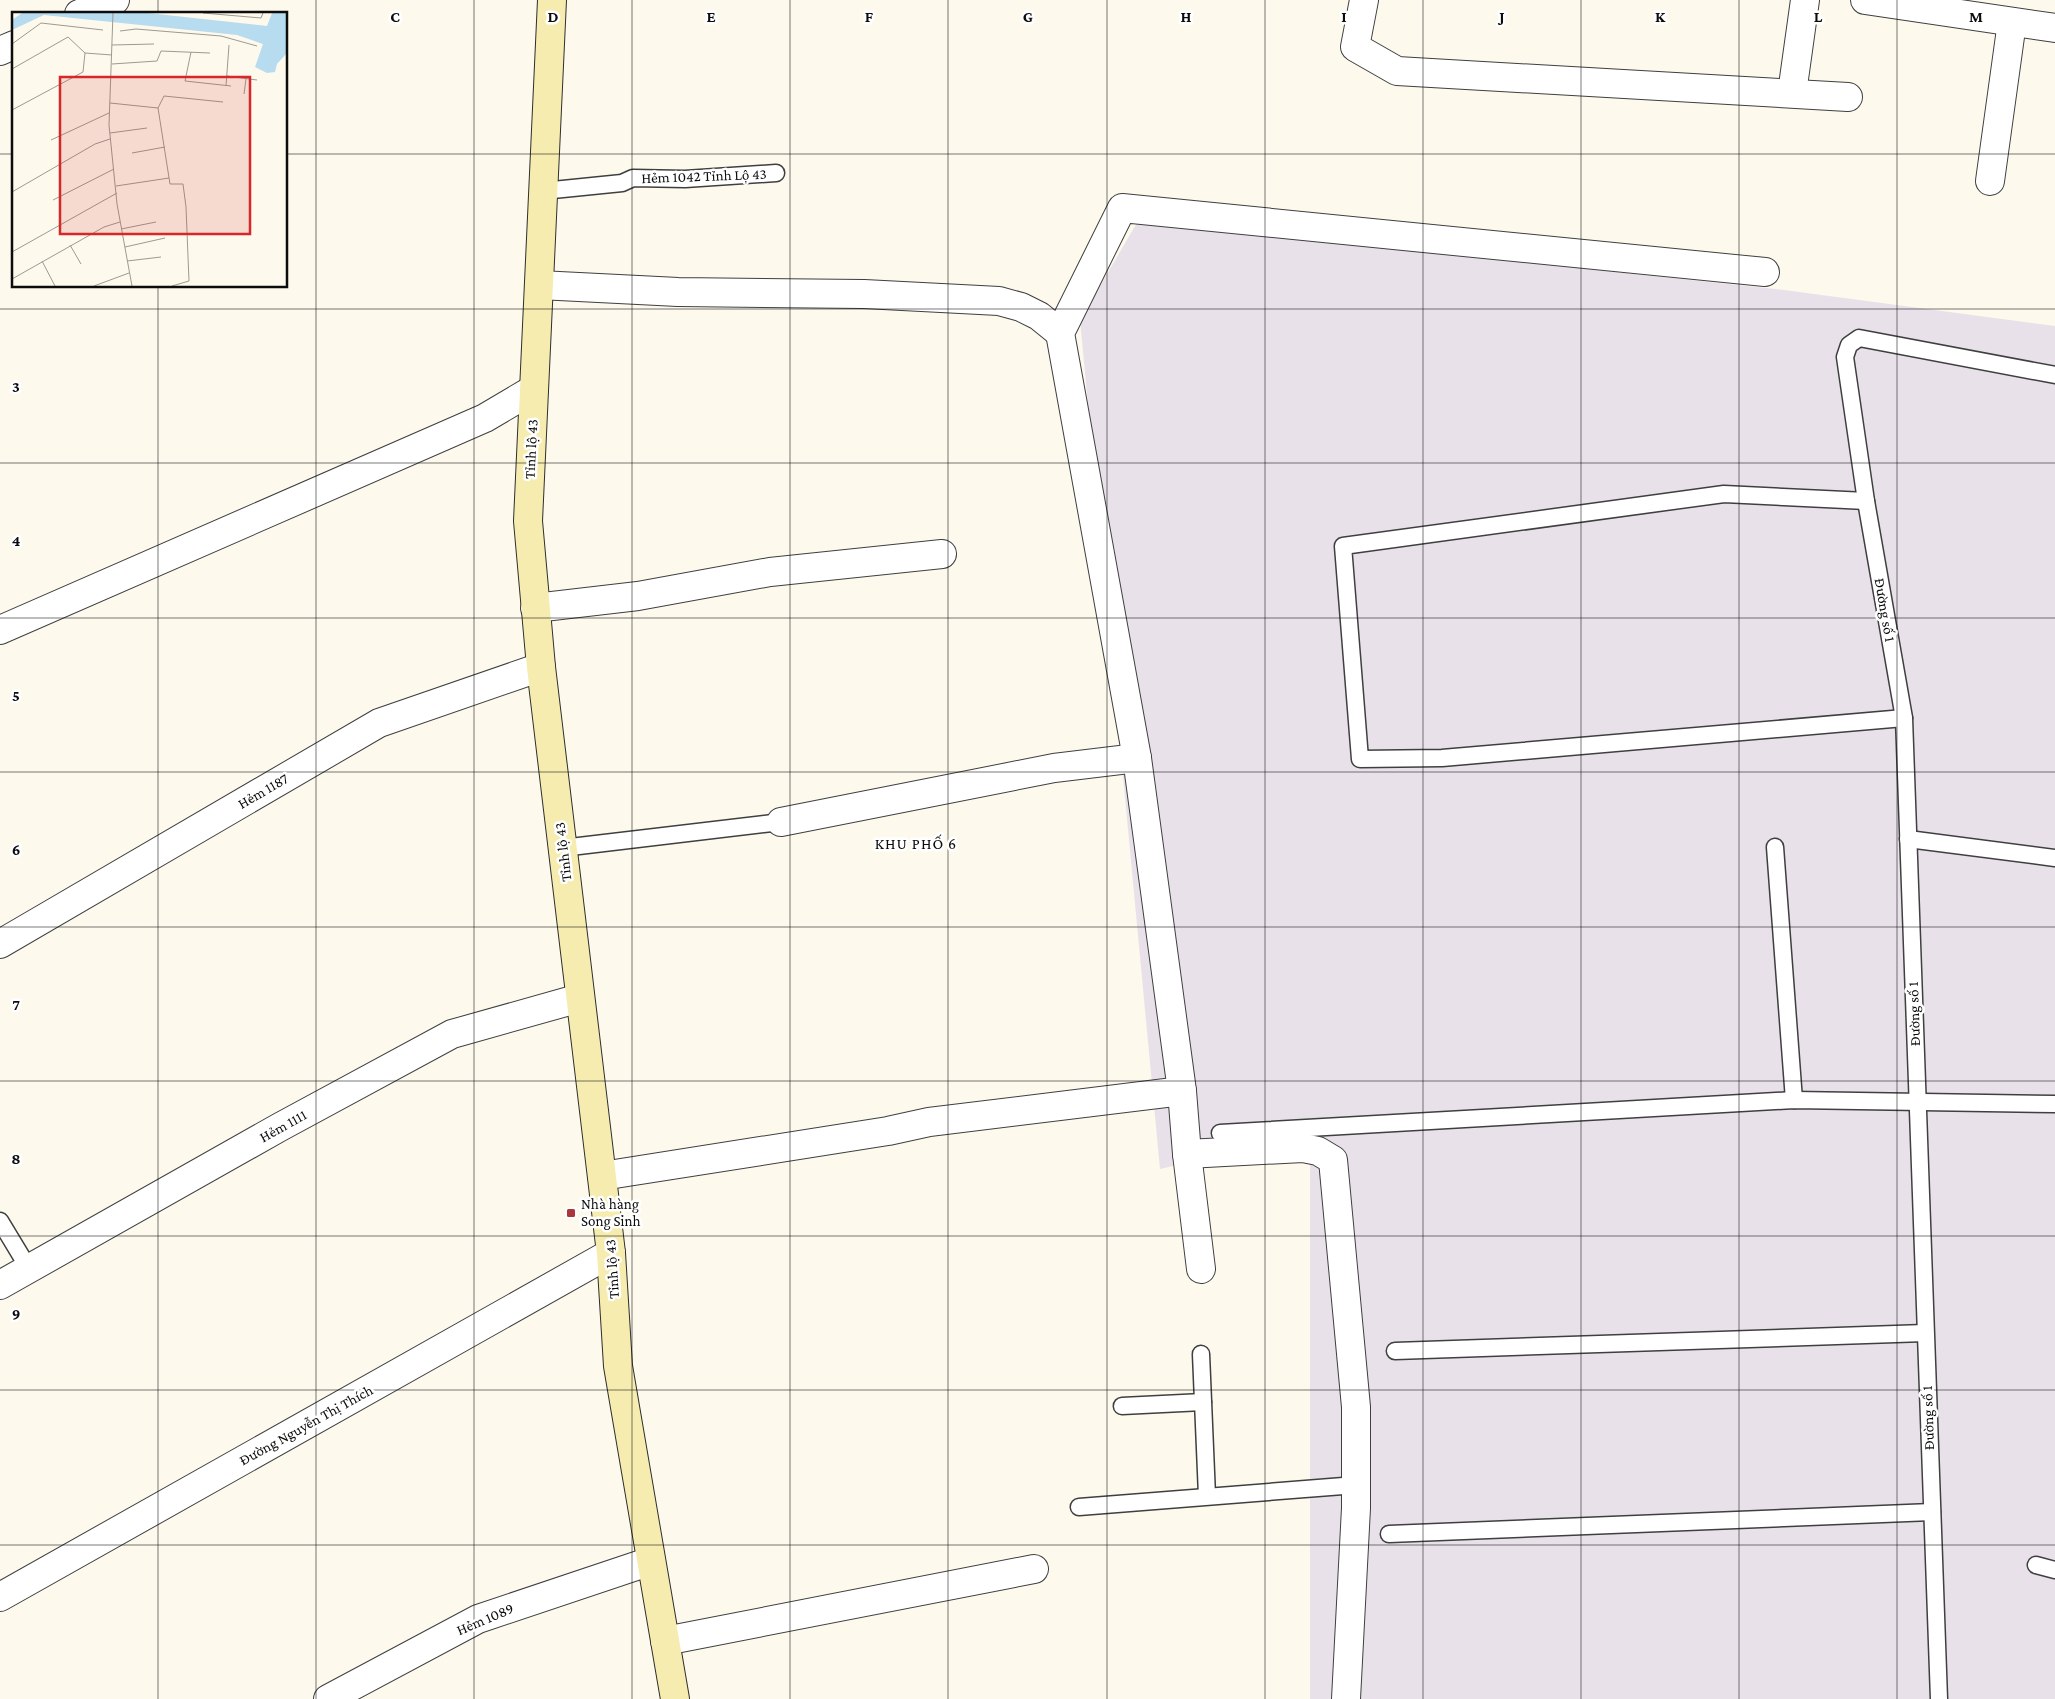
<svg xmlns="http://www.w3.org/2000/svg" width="2055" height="1699" font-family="'Crimson Pro',serif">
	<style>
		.industrial { fill: #e9e1ea }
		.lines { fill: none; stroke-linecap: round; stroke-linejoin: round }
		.lane-casing { stroke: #3f3f3f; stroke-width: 19 }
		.street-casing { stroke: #3f3f3f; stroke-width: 30 }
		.secondary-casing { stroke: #2e2e2e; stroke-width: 30 }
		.lane { stroke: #fff; stroke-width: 16 }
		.street { stroke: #fff; stroke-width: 28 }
		.secondary { stroke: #f6ecaf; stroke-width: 28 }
		.grid { fill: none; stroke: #0c0c0c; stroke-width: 1; stroke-opacity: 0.55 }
		.poi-dot { fill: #ac343d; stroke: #fff; stroke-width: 2 }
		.labels { text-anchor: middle; stroke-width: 5; stroke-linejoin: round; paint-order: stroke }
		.street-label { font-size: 15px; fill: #0c0c0c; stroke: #fff }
		.poi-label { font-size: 15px; fill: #0c0c0c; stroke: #fff; text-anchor: start }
		.neighbourhood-label { font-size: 16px; letter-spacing: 1px; fill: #0c0c0c; stroke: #fff }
		.inset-road { fill: none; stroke: #9d9a93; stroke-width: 1 }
		.view { fill: #d62828; fill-opacity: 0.15; stroke: #d62828; stroke-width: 2.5 }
		.inset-edge { fill: none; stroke: #0c0c0c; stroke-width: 2.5 }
		.grid-label { font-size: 16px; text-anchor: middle; font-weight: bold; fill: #0c0c0c; stroke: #fff; stroke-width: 5; stroke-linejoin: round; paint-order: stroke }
	</style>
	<rect width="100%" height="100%" fill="#fdf9ed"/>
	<!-- industrial -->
	<path class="industrial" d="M1138 221 1784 290 2055 326V1699H1310V1134L1160 1169 1080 320Z"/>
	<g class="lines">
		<defs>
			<g id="lane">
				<path d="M543 191 622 183 633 178 685 179 776 173"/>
				<path d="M1866 501 1724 494 1343 546 1360 759 1442 758 1904 718"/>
				<path d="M1908 839 2055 858"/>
				<path d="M1775 847 1794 1100"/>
				<path d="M562 848 781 822"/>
				<path d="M1220 1133 1794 1100 2055 1104"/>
				<path d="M0 1221 29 1269"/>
				<path d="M1395 1351 1925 1333"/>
				<path d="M1201 1354 1207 1496"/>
				<path d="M1122 1406 1203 1402"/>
				<path d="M1079 1507 1356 1485"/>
				<path d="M1389 1534 1932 1512"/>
				<path d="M2036 1565 2055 1570"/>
				<path d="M1939 1699 1904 718 1866 501 1845 357 1849 345 1859 338 2055 375"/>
			</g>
			<g id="street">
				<path d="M1364 0 1355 47 1397 71 1848 97"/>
				<path d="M1865 0 2055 28"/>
				<path d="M79 14 115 0"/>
				<path d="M0 51 14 45"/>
				<path d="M1792 93 1805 0"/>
				<path d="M1990 181 2012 22"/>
				<path d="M539 285 678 292 864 294 999 301 1021 307 1039 316 1060 333"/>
				<path d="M535 608 638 596 770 572 942 554"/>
				<path d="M0 630 485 418 534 389"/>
				<path d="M781 822 1054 768 1137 758"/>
				<path d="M0 944 379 723 541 667"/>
				<path d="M1187 1154 1201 1269"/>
				<path d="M602 1176 888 1131 929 1122 1182 1091"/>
				<path d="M0 1285 280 1127 452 1034 580 998"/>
				<path d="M0 1597 611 1253"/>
				<path d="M665 1641 1034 1569"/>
				<path d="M328 1699 478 1619 651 1561"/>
				<path d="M1346 1699 1356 1508V1407L1333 1160 1318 1151 1303 1148 1187 1154 1182 1091 1137 758 1060 333 1122 208 1765 272"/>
			</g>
			<path id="secondary" d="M552 0 528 521 541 667 611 1253 618 1366 675 1699"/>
		</defs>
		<!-- lane casing -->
		<use href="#lane" class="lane-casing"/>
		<!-- street casing -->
		<use href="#street" class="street-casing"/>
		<!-- secondary casing -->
		<use href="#secondary" class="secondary-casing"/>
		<!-- lane -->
		<use href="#lane" class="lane"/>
		<!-- street -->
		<use href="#street" class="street"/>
		<!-- secondary -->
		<use href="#secondary" class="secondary"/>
	</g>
	<!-- grid -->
	<path class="grid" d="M158 0V14M316 0V1699M474 0V1699M632 0V1699M790 0V1699M948 0V1699M1107 0V1699M1265 0V1699M1423 0V1699M1581 0V1699M1739 0V1699M1897 0V1699M0 154H14M286 154H2055M158 286V1699M0 309H2055M0 463H2055M0 618H2055M0 772H2055M0 927H2055M0 1081H2055M0 1236H2055M0 1390H2055M0 1545H2055"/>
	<!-- markers -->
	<rect class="poi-dot" x="566" y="1208" width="10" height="10" rx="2.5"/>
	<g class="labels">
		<!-- street labels -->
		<g class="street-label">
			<text transform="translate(704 176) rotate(-2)" y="5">Hẻm 1042 Tỉnh Lộ 43</text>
			<text transform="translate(531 449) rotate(-87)" y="5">Tỉnh lộ 43</text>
			<text transform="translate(1885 610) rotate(80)" y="5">Đường số 1</text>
			<text transform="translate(263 791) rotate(-30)" y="5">Hẻm 1187</text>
			<text transform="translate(563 852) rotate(-97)" y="5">Tỉnh lộ 43</text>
			<text transform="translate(1914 1014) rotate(-92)" y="5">Đường số 1</text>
			<text transform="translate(283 1126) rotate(-29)" y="5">Hẻm 1111</text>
			<text transform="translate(612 1269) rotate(-94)" y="5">Tỉnh lộ 43</text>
			<text transform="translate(1928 1418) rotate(-92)" y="5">Đường số 1</text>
			<text transform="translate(306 1425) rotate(-29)" y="5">Đường Nguyễn Thị Thích</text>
			<text transform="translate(485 1619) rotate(-23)" y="5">Hẻm 1089</text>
		</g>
		<!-- poi labels -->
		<g class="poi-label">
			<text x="581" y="1209">Nhà hàng<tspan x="581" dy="17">Song Sinh</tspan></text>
		</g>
		<!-- neighbourhood labels -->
		<g class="neighbourhood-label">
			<text x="916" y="849">KHU PHỐ 6</text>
		</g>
	</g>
	<!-- overview -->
	<g transform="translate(12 12)">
		<rect width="275" height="275" fill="#fdf9ed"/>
		<path d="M10 1H136L255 14 260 1H275V41L265 52 263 60 255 61 243 55 251 32 225 23 32 3 0 18V8Z" fill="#b7dbef"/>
		<path class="inset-road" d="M101 1 97 113 105 192 120 274M191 1 249 6 251 1M108 19 124 17 209 24 245 34M0 32 29 11 91 18M100 33 142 32M179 40 173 69 219 74M73 41 100 43M100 52 145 49 149 39 198 41M0 57 56 25 73 41 71 60 0 98M215 64 245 68M214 74 217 33M232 82 234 67M98 91 146 96M98 121 135 116M39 128 97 101M120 141 153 135M104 174 157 166M0 180 83 132 98 127M41 188 102 157M109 217 144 210M58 233 69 252M113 235 153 226M0 240 105 181M30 249 43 274M115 249 149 245M0 267 92 215 108 210M82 274 117 261M160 274 177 269 174 195 171 172H158L146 96 152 84 211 90"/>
		<path class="view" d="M48 65H238V222H48Z"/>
		<rect width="275" height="275" class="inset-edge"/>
	</g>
	<g class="grid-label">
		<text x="395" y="22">C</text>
		<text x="553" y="22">D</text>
		<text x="711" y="22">E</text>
		<text x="869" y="22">F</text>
		<text x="1028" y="22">G</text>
		<text x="1186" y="22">H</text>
		<text x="1344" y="22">I</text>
		<text x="1502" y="22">J</text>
		<text x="1660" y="22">K</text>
		<text x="1818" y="22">L</text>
		<text x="1976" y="22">M</text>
		<text x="16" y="392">3</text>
		<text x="16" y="546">4</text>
		<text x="16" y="701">5</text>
		<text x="16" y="855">6</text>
		<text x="16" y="1010">7</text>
		<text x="16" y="1164">8</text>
		<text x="16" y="1319">9</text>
	</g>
</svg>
